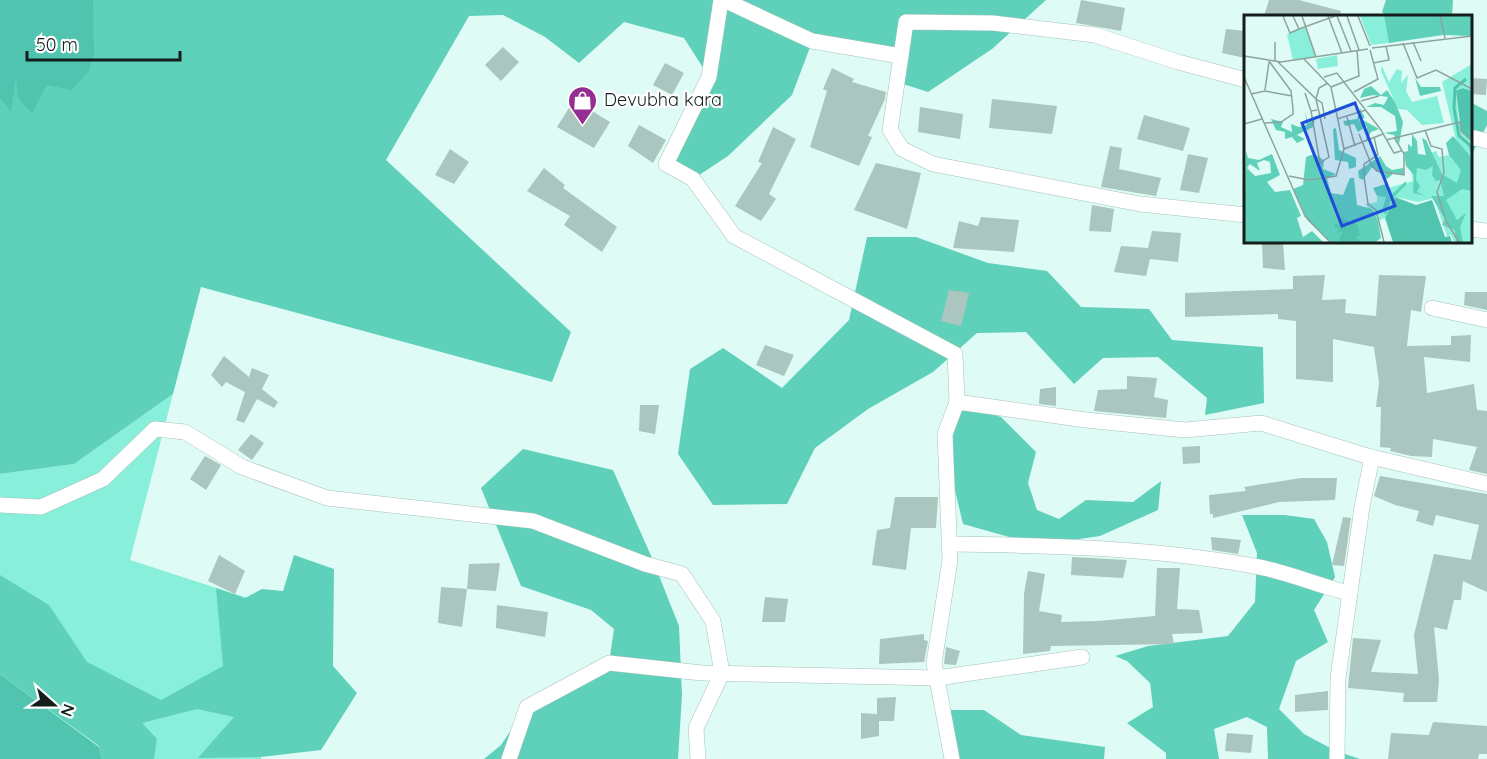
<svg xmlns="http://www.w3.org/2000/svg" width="1487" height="759" font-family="Quicksand,sans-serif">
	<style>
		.green { fill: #88efda }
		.forest { fill: #5fd1bb }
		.water { fill: #50c4af }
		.building { fill: #abc5bf }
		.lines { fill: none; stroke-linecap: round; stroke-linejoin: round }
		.street-casing { stroke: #a6c1bb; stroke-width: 16 }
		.street { stroke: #fff; stroke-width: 15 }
		.labels { text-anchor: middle; stroke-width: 4.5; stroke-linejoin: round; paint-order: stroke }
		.poi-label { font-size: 18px; fill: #141e1c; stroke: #fff; text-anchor: start }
		.inset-river { fill: none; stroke: #50c4af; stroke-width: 3 }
		.inset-road { fill: none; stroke: #8ea39e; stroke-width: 1.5 }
		.view { fill: #1d4ed8; fill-opacity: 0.15; stroke: #1d4ed8; stroke-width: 3 }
		.inset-edge { fill: none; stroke: #141e1c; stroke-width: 3 }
	</style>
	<rect width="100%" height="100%" fill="#dffbf5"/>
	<!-- green -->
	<path class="green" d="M173 394 130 560 278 608 261 759H102L99 746 0 674V474L74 464Z"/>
	<!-- forest -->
	<g class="forest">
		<path d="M0 0H1046L992 49 928 92 897 82 901 57 812 42 792 95 728 156 693 179 666 164 709 77 684 38 624 22 579 63 545 37 503 15 469 16 386 160 571 332 552 382 201 287 173 394 74 464 0 474Z"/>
		<path d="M1386 0H1453L1452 16H1386L1382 12Z"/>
		<path d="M1470 102 1487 111V125L1471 156Z"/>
		<path d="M867 237H916L988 263 1047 271 1081 307 1149 309 1172 340 1263 347 1264 403 1205 415 1207 398 1158 357 1103 358 1074 384 1026 332 977 333 933 372 868 409 815 448 787 504 713 505 678 454 690 369 723 348 782 388 849 320Z"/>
		<path d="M957 402 1001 417 1036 452 1028 483 1037 510 1059 519 1086 500 1133 502 1161 481 1158 510 1100 536 1038 545 963 524 946 453Z"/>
		<path d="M523 449 613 470 652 558 679 626 682 695 678 759H484L501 745 527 707 609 663 614 629 591 610 521 586 481 488Z"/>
		<path d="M1242 515H1285L1314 519 1327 542 1335 577 1314 610 1328 642 1296 661 1279 709 1304 734 1336 751 1360 759H1268L1267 727 1247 717 1214 729 1219 759H1166V753L1127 723 1153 707 1150 683 1127 661 1115 656 1148 646 1228 636 1255 602 1257 553Z"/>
		<path d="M294 555 334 569 333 666 357 693 321 750 261 757 198 758 234 717 197 709 142 723 157 739 154 759H102L99 746 0 674V575L49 605 87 662 161 700 223 666 216 588 245 598 262 589 283 591Z"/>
		<path d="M943 710H984L1021 735 1105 747 1104 759H952Z"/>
	</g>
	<!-- water -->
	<g class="water">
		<path d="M0 0H93L94 53 89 71 72 90 47 85 32 113 18 98 16 78 11 112 0 98Z"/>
		<path d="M0 674 99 747 102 759H0Z"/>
	</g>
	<!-- building -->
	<g class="building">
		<path d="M1081 0 1125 8 1121 31 1076 23Z"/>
		<path d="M1269 0H1299L1341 11 1340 16H1264Z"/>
		<path d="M1226 29 1245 31V58L1222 53Z"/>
		<path d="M503 47 519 62 501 81 485 65Z"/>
		<path d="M665 63 684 73 672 95 653 85Z"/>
		<path d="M832 68 854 79 852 82 886 92 885 99 868 136 872 137 859 166 810 147 827 91 823 89Z"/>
		<path d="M1470 78 1487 79 1486 95 1470 94Z"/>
		<path d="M992 99 1057 106 1052 134 989 128Z"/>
		<path d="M574 100 610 122 594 148 557 127Z"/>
		<path d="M920 107 963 114 960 139 918 132Z"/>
		<path d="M1144 115 1190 128 1183 151 1137 139Z"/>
		<path d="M639 125 666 140 653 163 628 146Z"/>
		<path d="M773 127 796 139 769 194 776 199 761 221 735 206 762 163 758 162Z"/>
		<path d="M1110 146 1122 148 1119 169 1161 178 1156 196 1101 187Z"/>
		<path d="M450 149 469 162 454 184 435 175Z"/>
		<path d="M1188 154 1208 158 1199 193 1180 190Z"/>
		<path d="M876 163 921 173 907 229 854 210Z"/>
		<path d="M544 168 565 185 563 188 617 227 602 252 564 225 570 216 527 191Z"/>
		<path d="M1092 205 1114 209 1111 232 1089 231Z"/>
		<path d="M981 217 1019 220 1014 252 953 248 959 221 978 226Z"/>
		<path d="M1152 231 1181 233 1178 262 1150 259 1146 276 1114 272 1121 246 1148 248Z"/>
		<path d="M1262 242H1283L1285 270 1263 268Z"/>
		<path d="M1325 275 1322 300 1346 299 1345 313 1376 316 1379 275 1426 276 1421 312 1411 310 1407 346 1451 345V336L1471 335 1470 362 1424 357 1427 393 1474 384 1477 410 1487 411V474L1469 470 1477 447 1433 439 1432 457 1411 456 1390 451 1391 448 1380 447 1381 407H1376L1379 383 1374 347 1333 339V382L1296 379V321L1278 319V314L1185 317V293L1293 289V276Z"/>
		<path d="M949 290 969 293 961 326 941 321Z"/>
		<path d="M1465 292H1487V310L1464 305Z"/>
		<path d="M765 345 794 355 784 376 756 365Z"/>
		<path d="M224 356 249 377 252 368 269 375 262 389 278 402 274 408 257 399 244 423 236 420 245 392 226 382 222 387 211 375Z"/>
		<path d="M1127 376 1157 378 1154 397 1168 400 1166 418 1094 411 1098 390 1127 389Z"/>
		<path d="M1056 387V406L1039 404 1040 389Z"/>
		<path d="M640 405H659L655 434 639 431Z"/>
		<path d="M251 434 264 443 252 460 238 450Z"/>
		<path d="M1200 446V463L1183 464 1182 447Z"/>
		<path d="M205 456 221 465 206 490 190 479Z"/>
		<path d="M1380 476 1487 494V592L1463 581 1461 600H1454L1447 630 1434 627 1439 680 1437 702H1403L1404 693 1348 688 1353 638 1381 640 1371 672 1418 674 1414 635 1434 554 1471 560 1479 525 1436 515 1433 526 1416 521 1419 511 1395 505 1374 496Z"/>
		<path d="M1301 478H1337L1335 500 1279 502 1213 518V514H1210L1209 495 1246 491 1244 487Z"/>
		<path d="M895 497H938L936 528H911L906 570 872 565 877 530 890 528Z"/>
		<path d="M1343 517 1351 518 1344 566 1332 565Z"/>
		<path d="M1211 537 1241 540 1238 554 1212 550Z"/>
		<path d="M219 555 245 571 235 594 208 581Z"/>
		<path d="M1072 557 1127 560 1123 578 1071 575Z"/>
		<path d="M500 563 496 591 467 589 469 564Z"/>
		<path d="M1157 568H1180L1177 609 1199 610 1203 633 1172 634 1174 644 1051 646 1050 651 1023 654 1024 594 1028 571 1045 574 1039 611 1062 615 1061 622 1098 621 1155 616Z"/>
		<path d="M441 587 467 589 462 627 438 623Z"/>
		<path d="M765 597 788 599 785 622H762Z"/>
		<path d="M497 605 548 612 545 637 496 628Z"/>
		<path d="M924 634V640L928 641 924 662 879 664 880 639Z"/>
		<path d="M946 647 960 651 956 665 944 664Z"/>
		<path d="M1328 691V710L1295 712V695Z"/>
		<path d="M896 697 894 721H879V736L861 739V713L877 714V698Z"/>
		<path d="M1433 722 1487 726V754H1479L1478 759H1388L1391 733 1429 735Z"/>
		<path d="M1227 733 1253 735 1251 753 1225 751Z"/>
	</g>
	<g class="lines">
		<defs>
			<g id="street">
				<path d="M721 0 709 77 666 164 693 179 734 236 955 354 957 402 1086 420 1185 430 1261 423 1367 456 1487 484"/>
				<path d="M724 0 812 41 901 56"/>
				<path d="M1246 80 1178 62 1095 35 993 23 906 22 890 130 902 149 933 164 1140 204 1246 215"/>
				<path d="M1470 137 1487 141"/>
				<path d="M1470 229 1487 231"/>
				<path d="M1432 308 1487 320"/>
				<path d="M0 505 41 507 103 479 155 429 185 432 242 467 327 498 533 521 645 564 682 574 713 621 722 673 696 728 698 759"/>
				<path d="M949 544C1051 545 1153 548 1254 566 1286 571 1318 586 1350 593"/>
				<path d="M509 759 527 707 609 663 702 673 937 678 1082 657"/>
				<path d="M952 759 934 663 950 560 945 434 957 402"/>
				<path d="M1337 759 1338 678 1362 507 1372 457"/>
			</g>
		</defs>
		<!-- street casing -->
		<use href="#street" class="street-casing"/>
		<!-- street -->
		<use href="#street" class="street"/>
	</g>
	<!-- icons -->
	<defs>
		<symbol id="shop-pin" viewBox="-11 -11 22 30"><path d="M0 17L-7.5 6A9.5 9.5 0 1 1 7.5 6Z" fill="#952e92" stroke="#fff"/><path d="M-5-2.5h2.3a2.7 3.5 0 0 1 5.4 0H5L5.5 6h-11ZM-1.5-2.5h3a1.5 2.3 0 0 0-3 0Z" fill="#fff"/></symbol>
	</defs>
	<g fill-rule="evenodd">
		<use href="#shop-pin" x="566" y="84" width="33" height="45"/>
	</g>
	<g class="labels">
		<!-- poi labels -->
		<g class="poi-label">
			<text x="604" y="106">Devubha kara</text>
		</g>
	</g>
	<!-- overview -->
	<g transform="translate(1244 15)">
		<rect width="228" height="228" fill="#dffbf5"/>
		<path d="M116 1H140L145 28 127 30ZM62 12 72 42 49 45 43 19ZM93 40 94 51 74 54 72 44ZM228 49V76L219 73 212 77 215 107 228 126V227H210L207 220 203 221 190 183 174 187 151 182 141 203 134 206 121 189 133 187V176L169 166 165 146 192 136 195 142 206 140 212 125 198 67ZM138 51 145 67 153 54 158 56 157 68 164 60 162 76 168 87 193 81 200 108 178 110 163 95 154 94 137 56Z" fill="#88efda"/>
		<path d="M140 1H228V21L199 20 145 28ZM171 63 177 72H196L197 76 176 81ZM127 71 137 80 143 75 151 87 159 107 155 129 150 120 140 118 153 116 151 101 137 92H122L131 88 140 90 144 82 129 80 116 83 120 74ZM116 93 121 103 115 104 116 107 119 105 135 114 127 117 122 127 123 111 114 117 110 109 101 111 99 106 113 104ZM61 96 64 108 71 105 69 112 53 120 61 124 53 128 48 122 41 124V117L32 115 27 104 39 107 37 112 48 117 47 109 55 112 63 110ZM92 113 95 135 112 143V152L105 154 104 147 91 145 89 114ZM168 119 173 126 174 139 182 140 178 123 182 125 198 159 213 168 217 155 205 140 202 128 209 121 228 143V176L218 174 202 185 213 205 222 198 216 212 219 227H212L211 215 198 210 201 204 187 181H200L196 165 192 166 188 160 189 151 182 155 173 153 172 165 176 171 173 177 182 181 169 178 170 160 162 151 160 137 164 136V129L168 132ZM2 136 4 143 15 145 28 139 36 160 23 167 31 177 46 175 57 201 53 203 59 222 68 216 79 227H0ZM20 145 26 147 27 158 11 161 3 153 6 149 16 156 13 148ZM70 139 80 145 79 154 92 159 83 163 87 178 99 180 106 163H110L113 190 128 194 134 206 137 223 132 227H86L64 206 49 174 59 170 62 142ZM136 141 142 151 148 155 159 153 160 160 150 158 143 164 128 152 119 165 115 163 114 156ZM162 166V170L147 185 142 200 138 196 142 182 133 181 129 173 142 169 145 182Z" fill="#5fd1bb" fill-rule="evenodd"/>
		<path d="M219 73 228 76V127L217 116 212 76ZM151 182 172 190 188 185 201 222 206 221 208 227H149L141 203ZM99 204 105 206 102 213 109 207 113 209 116 220 112 222 116 227 94 226 99 216 93 218 95 213 91 214V208L95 210 94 205Z" fill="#50c4af"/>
		<path class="inset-river" d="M222 64 211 73 210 93 215 121 226 130 228 137"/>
		<path class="inset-road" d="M39 1 46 18 55 14 49 1M58 1 72 42M84 1 98 38M93 1 107 36M103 1 115 35M114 1 126 31M196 1 201 23M55 14 91 1M31 27V46M169 27 177 46M159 28 173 63 192 55 228 74M128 33 228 21M0 41 37 47 124 34M34 47 72 84 85 142 76 148 67 96 73 95M129 48 145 45 142 31M0 62 61 201 86 227M80 62 93 58 137 115 150 138 157 136M87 72 115 61 113 35M21 75 25 47M110 77 134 64 126 35M61 78 67 96M7 79 21 76 48 81M117 86 135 81M103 102 111 131M81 104 78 88 72 84 75 73 84 68M93 104 122 95M21 108 37 107 49 99V94L47 76 25 46M0 109 18 104M181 115 187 131 198 134 200 158 193 177 202 206 215 227M115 119 128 151 133 156 160 160V139L150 122M130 122 134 140 120 149V161L124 189 132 195 140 227M142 125 216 107 217 116 228 126M100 134 139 119M45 161 65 165 92 161 100 134 87 72 60 44"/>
		<path class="view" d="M111 88 151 191 98 211 58 108Z"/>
		<rect width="228" height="228" class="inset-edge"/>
	</g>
	<!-- north arrow -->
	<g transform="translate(54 705) rotate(111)" stroke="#ffffff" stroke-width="4.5" paint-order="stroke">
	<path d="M0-4.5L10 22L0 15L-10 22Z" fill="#141e1c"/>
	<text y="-9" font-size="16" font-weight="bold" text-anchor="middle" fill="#141e1c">N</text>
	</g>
	<!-- scale -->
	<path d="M27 51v9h153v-9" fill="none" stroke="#141e1c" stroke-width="3"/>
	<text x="36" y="51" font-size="18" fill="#141e1c" stroke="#ffffff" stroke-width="4.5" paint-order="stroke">50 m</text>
</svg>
